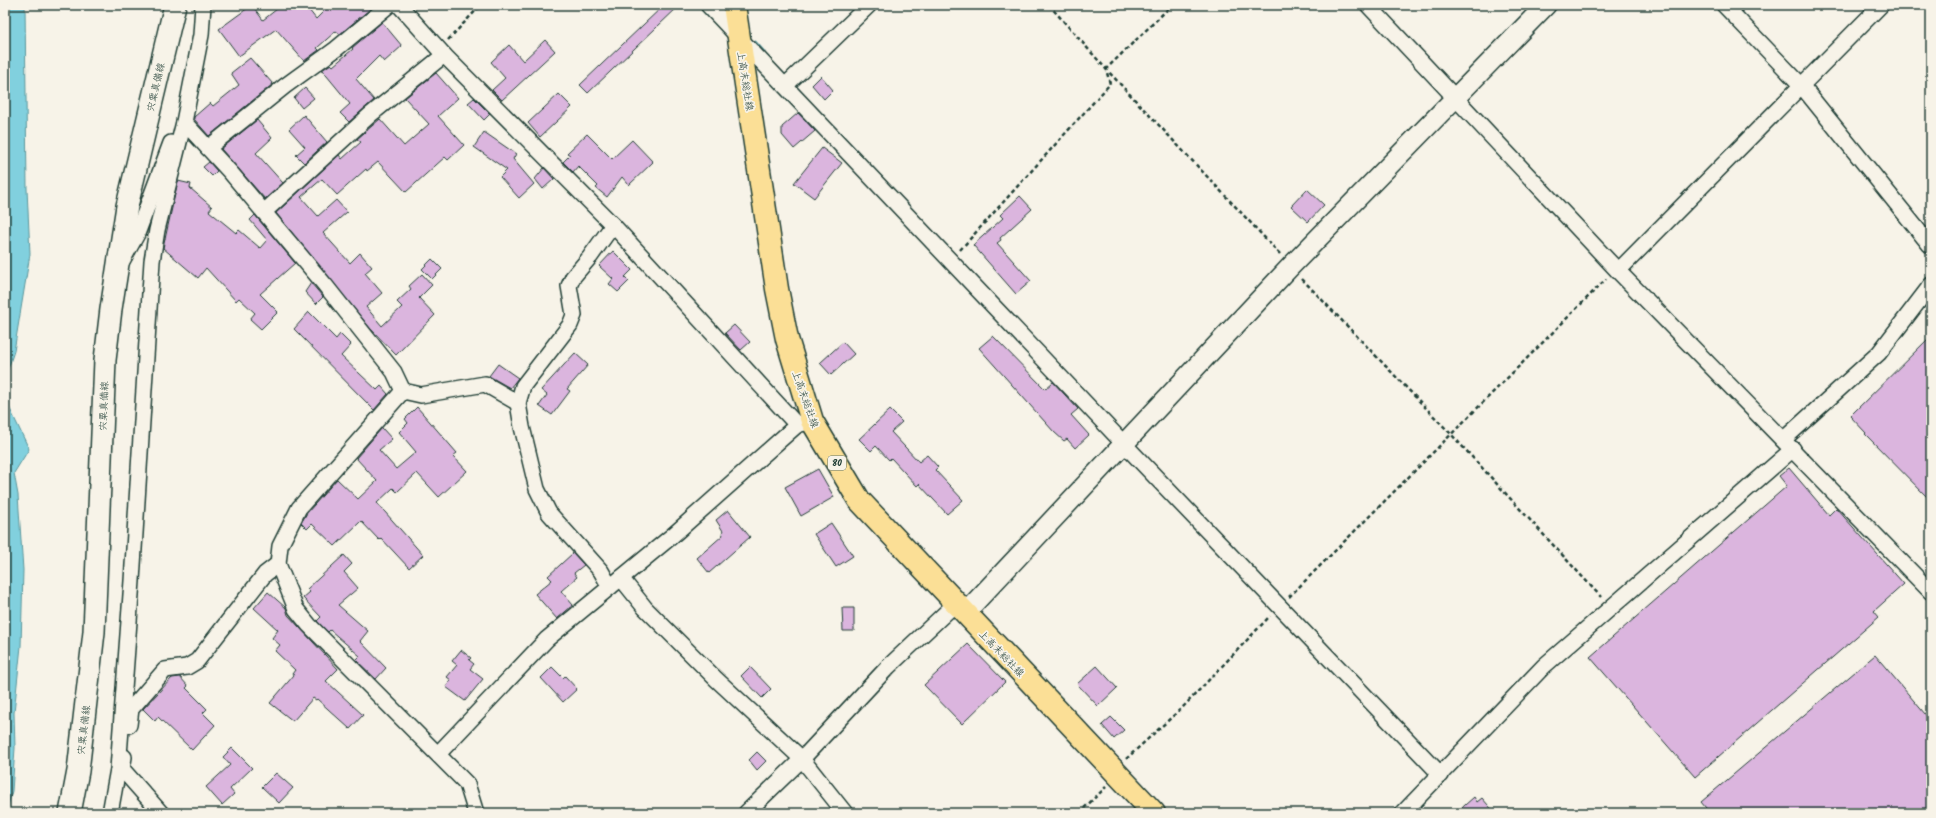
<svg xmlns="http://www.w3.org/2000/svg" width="1936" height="818" font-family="Kalam,'Klee One',sans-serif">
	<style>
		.water { fill: #81d0de; stroke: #5a959a }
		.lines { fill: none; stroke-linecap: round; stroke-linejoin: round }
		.stream { stroke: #5a959a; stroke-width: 4.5 }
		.building { fill: #dbb5de; stroke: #1f3d34 }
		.minor-casing { stroke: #1f3d34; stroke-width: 18 }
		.tertiary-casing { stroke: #1f3d34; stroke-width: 22 }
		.secondary-casing { stroke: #1f3d34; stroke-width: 24 }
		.primary-casing { stroke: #1f3d34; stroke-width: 25 }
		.path { stroke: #1f3d34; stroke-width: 2.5; stroke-dasharray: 4 3; stroke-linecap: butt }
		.minor { stroke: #f7f3e8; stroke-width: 15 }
		.tertiary { stroke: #f7f3e8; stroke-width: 19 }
		.secondary { stroke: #f7f3e8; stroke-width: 21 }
		.primary { stroke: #fbdf96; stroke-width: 22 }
		.labels { text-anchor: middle; stroke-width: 3.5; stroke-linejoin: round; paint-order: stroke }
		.shield { fill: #f7f3e8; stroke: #60746a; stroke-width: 1 }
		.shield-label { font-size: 9px; font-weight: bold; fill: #1f3d34 }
		.street-label { font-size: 10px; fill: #1f3d34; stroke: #f7f3e8 }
	</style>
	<rect width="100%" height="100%" fill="#f7f3e8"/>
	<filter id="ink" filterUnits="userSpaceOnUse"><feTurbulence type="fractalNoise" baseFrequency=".025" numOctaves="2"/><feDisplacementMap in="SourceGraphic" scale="8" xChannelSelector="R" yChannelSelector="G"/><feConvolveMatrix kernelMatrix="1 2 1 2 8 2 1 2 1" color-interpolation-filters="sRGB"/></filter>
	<g filter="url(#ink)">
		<!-- water -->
		<g class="water">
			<path d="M5 5H25L27 189 30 254 14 351 5 378Z"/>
			<path d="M5 390 9 407 29 449 14 473 18 495 23 570 21 646 14 713 15 748 12 791 6 813Z"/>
		</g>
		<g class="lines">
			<!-- stream -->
			<path class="stream" d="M755 43 763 52"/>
		</g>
		<!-- building -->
		<g class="building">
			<path d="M252 5 263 20 282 5H305L316 19 330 5H375L340 34 336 31 317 48 319 50 304 61 276 29 239 56 219 29Z"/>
			<path d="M664 5H680L588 93 580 85Z"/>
			<path d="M382 22 402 46 384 62 379 56 356 79 374 100 349 122 340 113 350 104 322 70 331 64 333 66 353 49 352 48Z"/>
			<path d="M545 40 555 51 502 100 492 90 505 78 491 62 509 45 523 61Z"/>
			<path d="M250 58 273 84 209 136 194 119V117L210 103 213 106 239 85 231 73Z"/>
			<path d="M436 73 458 98 438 116 464 145 448 160 445 157 406 192 378 162 367 171 366 169 337 195 322 179 301 197 318 216 336 200 347 212 323 233 350 263 360 253 372 267 365 273 382 293 366 307 382 326 402 307 397 302 411 289 409 286 422 274 432 285 419 298 435 315 396 355 370 328 276 213 339 155 342 159 361 142 357 139 380 119 404 146 429 124 405 98Z"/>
			<path d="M821 76 833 90 824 99 812 85Z"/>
			<path d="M305 88 314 98 302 108 294 98Z"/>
			<path d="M559 94 572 107 540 137 528 123Z"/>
			<path d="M474 98 490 114 484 120 468 103Z"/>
			<path d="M798 113 815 131 794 149 782 135V127Z"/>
			<path d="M304 115 327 142 304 163 296 155 305 147 289 129Z"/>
			<path d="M257 120 272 138 256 153 283 183 265 199 221 149Z"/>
			<path d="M484 132 516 154 513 159 534 184 519 198 500 177 507 170 474 147Z"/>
			<path d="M587 134 612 159 632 140 653 162 629 185 622 177 607 197 596 188 598 186 578 166 573 172 563 162 570 155 567 153Z"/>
			<path d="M822 148 842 163 814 198 794 183Z"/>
			<path d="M209 162 217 171 212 176 203 167Z"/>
			<path d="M544 168 554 179 543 189 535 179Z"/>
			<path d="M178 181 191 184 190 188 212 207 209 211 236 233 239 230 260 248 267 240 250 220 255 215 295 263 260 294 278 312 261 329 250 319 255 313 239 298 236 301 206 268 198 278 163 248Z"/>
			<path d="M1307 189 1324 205 1308 222 1291 206Z"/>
			<path d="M1020 196 1032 209 1000 238 1001 240 997 243 1031 281 1016 294 973 245 1003 218 1000 215Z"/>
			<path d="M613 251 632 270 625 277 629 281 618 292 609 284 613 279 599 266Z"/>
			<path d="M432 259 442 269 432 279 422 269Z"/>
			<path d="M311 283 323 297 316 304 305 292Z"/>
			<path d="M309 312 336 339 340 334 351 345 341 356 377 390 381 386 388 394 374 410 294 329Z"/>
			<path d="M734 325 750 342 741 350 725 333Z"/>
			<path d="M993 336 1045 389 1053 382 1078 409 1071 415 1089 435 1075 448 1067 439 1064 441 1054 432 979 348Z"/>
			<path d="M1931 336V501L1865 434 1866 433 1850 416Z"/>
			<path d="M843 342 854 354 831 375 820 363Z"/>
			<path d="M575 353 588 365 567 389 570 391 552 415 539 406 547 395 541 390Z"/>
			<path d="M498 364 518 378 510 388 489 376Z"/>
			<path d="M417 407 457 453 453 456 467 471 439 497 417 473 397 492 393 488 377 503 423 555 409 568 381 538 379 540 361 521 335 546 312 524 307 529 301 523 307 513 337 479 358 499 377 481 356 458 382 428 392 439 379 450 396 469 416 452 399 432 408 423 405 419Z"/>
			<path d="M890 410 902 422 891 432 919 462 927 455 938 467 935 470 963 500 947 514 919 484 917 486 891 458 889 460 876 446 871 451 859 439Z"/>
			<path d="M1789 468 1829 515 1836 508 1904 584 1874 611 1879 617 1695 777 1590 657 1787 486 1779 476Z"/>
			<path d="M818 469 834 497 801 516 785 487Z"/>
			<path d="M728 510 750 537 709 573 697 558 723 535 722 533 723 531 716 520Z"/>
			<path d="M831 523 853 556 836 567 814 534Z"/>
			<path d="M573 553 584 565 574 573 577 577 561 591 573 605 557 619 535 594 552 580 548 576Z"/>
			<path d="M344 555 352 564 344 572 358 588 338 605 368 631 360 641 386 668 376 679 356 660 360 656 330 630 328 632 317 621 321 617 303 598 310 592 307 589Z"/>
			<path d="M268 592 286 608 288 615 338 669 326 681 363 715 350 729 317 699 316 700 313 698 293 721 270 703 294 675 292 674 295 670 275 651 280 645 272 638 278 630 254 608Z"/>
			<path d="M842 608H854V631H843Z"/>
			<path d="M968 644 1005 682 962 724 924 685Z"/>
			<path d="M461 650 471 658 469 660 474 664 470 669 483 679 465 701 446 687 451 680 447 677 457 665 452 661Z"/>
			<path d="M1875 655 1931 721V813H1710L1701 802Z"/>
			<path d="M1097 666 1117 688 1098 706 1077 684Z"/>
			<path d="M552 667 563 678 565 676 577 689 563 702 541 678Z"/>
			<path d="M750 667 771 689 762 698 741 676Z"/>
			<path d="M180 677 188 686 186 688 207 709 203 713 215 725 192 750 158 717 155 721 143 709 172 678Z"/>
			<path d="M1111 717 1124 730 1114 739 1102 725Z"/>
			<path d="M232 748 252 768 230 789 234 794 222 805 206 787 230 765 223 757Z"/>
			<path d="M757 752 766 761 757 770 749 760Z"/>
			<path d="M276 773 293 788 279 803 262 787Z"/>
			<path d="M1474 797 1477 802 1482 798 1495 813H1456Z"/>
		</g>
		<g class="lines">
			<defs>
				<g id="minor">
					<path d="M203 5 201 35 184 122 231 173 325 285 394 372 403 391 299 508 280 546 278 564 296 609 309 625 467 784 476 813"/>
					<path d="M399 5 444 55 613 225 797 425 812 421"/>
					<path d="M708 5 1124 444 1441 775"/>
					<path d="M1368 5 1618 271 1931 592"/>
					<path d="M1724 5 1801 85 1930 245"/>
					<path d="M785 86 869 5"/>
					<path d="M208 148 285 86 336 49 389 5"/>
					<path d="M264 212 370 115 444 55"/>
					<path d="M122 261 137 234 171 143"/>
					<path d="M1618 271 1881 5"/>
					<path d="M403 391 421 395 485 384 518 403"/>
					<path d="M1783 440 1879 353 1931 285"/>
					<path d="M621 578 645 608 716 679 802 759 845 813"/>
					<path d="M610 587 601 571 549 513 537 489 522 427 518 403 523 386 570 325 574 315 569 286 573 277 590 257 613 225"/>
					<path d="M129 725 131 709 165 670 187 667 197 661 265 574 278 564"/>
					<path d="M438 754 547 639 672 536 797 425"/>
					<path d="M124 757 122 769 161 813"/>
					<path d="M110 813 118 769 132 581 152 261 157 230 184 122"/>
					<path d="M746 813 802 759 888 667 955 604"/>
					<path d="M1403 813 1544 666 1793 449"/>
				</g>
				<path id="tertiary" d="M965 613 1291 266 1546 5"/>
				<path id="secondary" d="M70 813 78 771 94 632 105 360 111 309 127 206 175 5"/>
				<path id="primary" d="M734 5 777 289 787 339 812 421 859 500 1154 813"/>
			</defs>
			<!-- minor casing -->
			<use href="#minor" class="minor-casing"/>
			<!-- tertiary casing -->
			<use href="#tertiary" class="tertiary-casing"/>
			<!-- secondary casing -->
			<use href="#secondary" class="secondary-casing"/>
			<!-- primary casing -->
			<use href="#primary" class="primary-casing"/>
			<!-- path -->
			<g class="path">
				<path d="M1049 5 1106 69 1280 254"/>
				<path d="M448 40 481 5"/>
				<path d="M960 250 1110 84 1106 69 1172 5"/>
				<path d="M1302 279 1450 433 1601 597"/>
				<path d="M1289 597 1606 279"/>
				<path d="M1126 759 1184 706 1270 616"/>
				<path d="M1079 813 1106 787"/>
			</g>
			<!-- minor -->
			<use href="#minor" class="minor"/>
			<!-- tertiary -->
			<use href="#tertiary" class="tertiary"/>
			<!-- secondary -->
			<use href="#secondary" class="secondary"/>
			<!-- primary -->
			<use href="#primary" class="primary"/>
		</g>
	</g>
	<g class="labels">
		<!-- shield labels -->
		<rect class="shield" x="828" y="456" width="18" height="14" rx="3"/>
		<g class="shield-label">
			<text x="837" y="466">80</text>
		</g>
		<!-- street labels -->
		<g class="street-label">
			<text transform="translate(746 81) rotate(81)" y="4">上高末総社線</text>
			<text transform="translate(155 87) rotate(-77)" y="4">宍粟真備線</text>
			<text transform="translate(806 399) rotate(70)" y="4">上高末総社線</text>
			<text transform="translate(103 406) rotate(-88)" y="4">宍粟真備線</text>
			<text transform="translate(1002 653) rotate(46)" y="4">上高末総社線</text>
			<text transform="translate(83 730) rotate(-83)" y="4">宍粟真備線</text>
		</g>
	</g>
	<!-- margin -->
	<rect width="1936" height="818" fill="none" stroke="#f7f3e8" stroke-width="20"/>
	<rect x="10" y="10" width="1916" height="798" fill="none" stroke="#1f3d34" stroke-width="1.5" filter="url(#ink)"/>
</svg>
